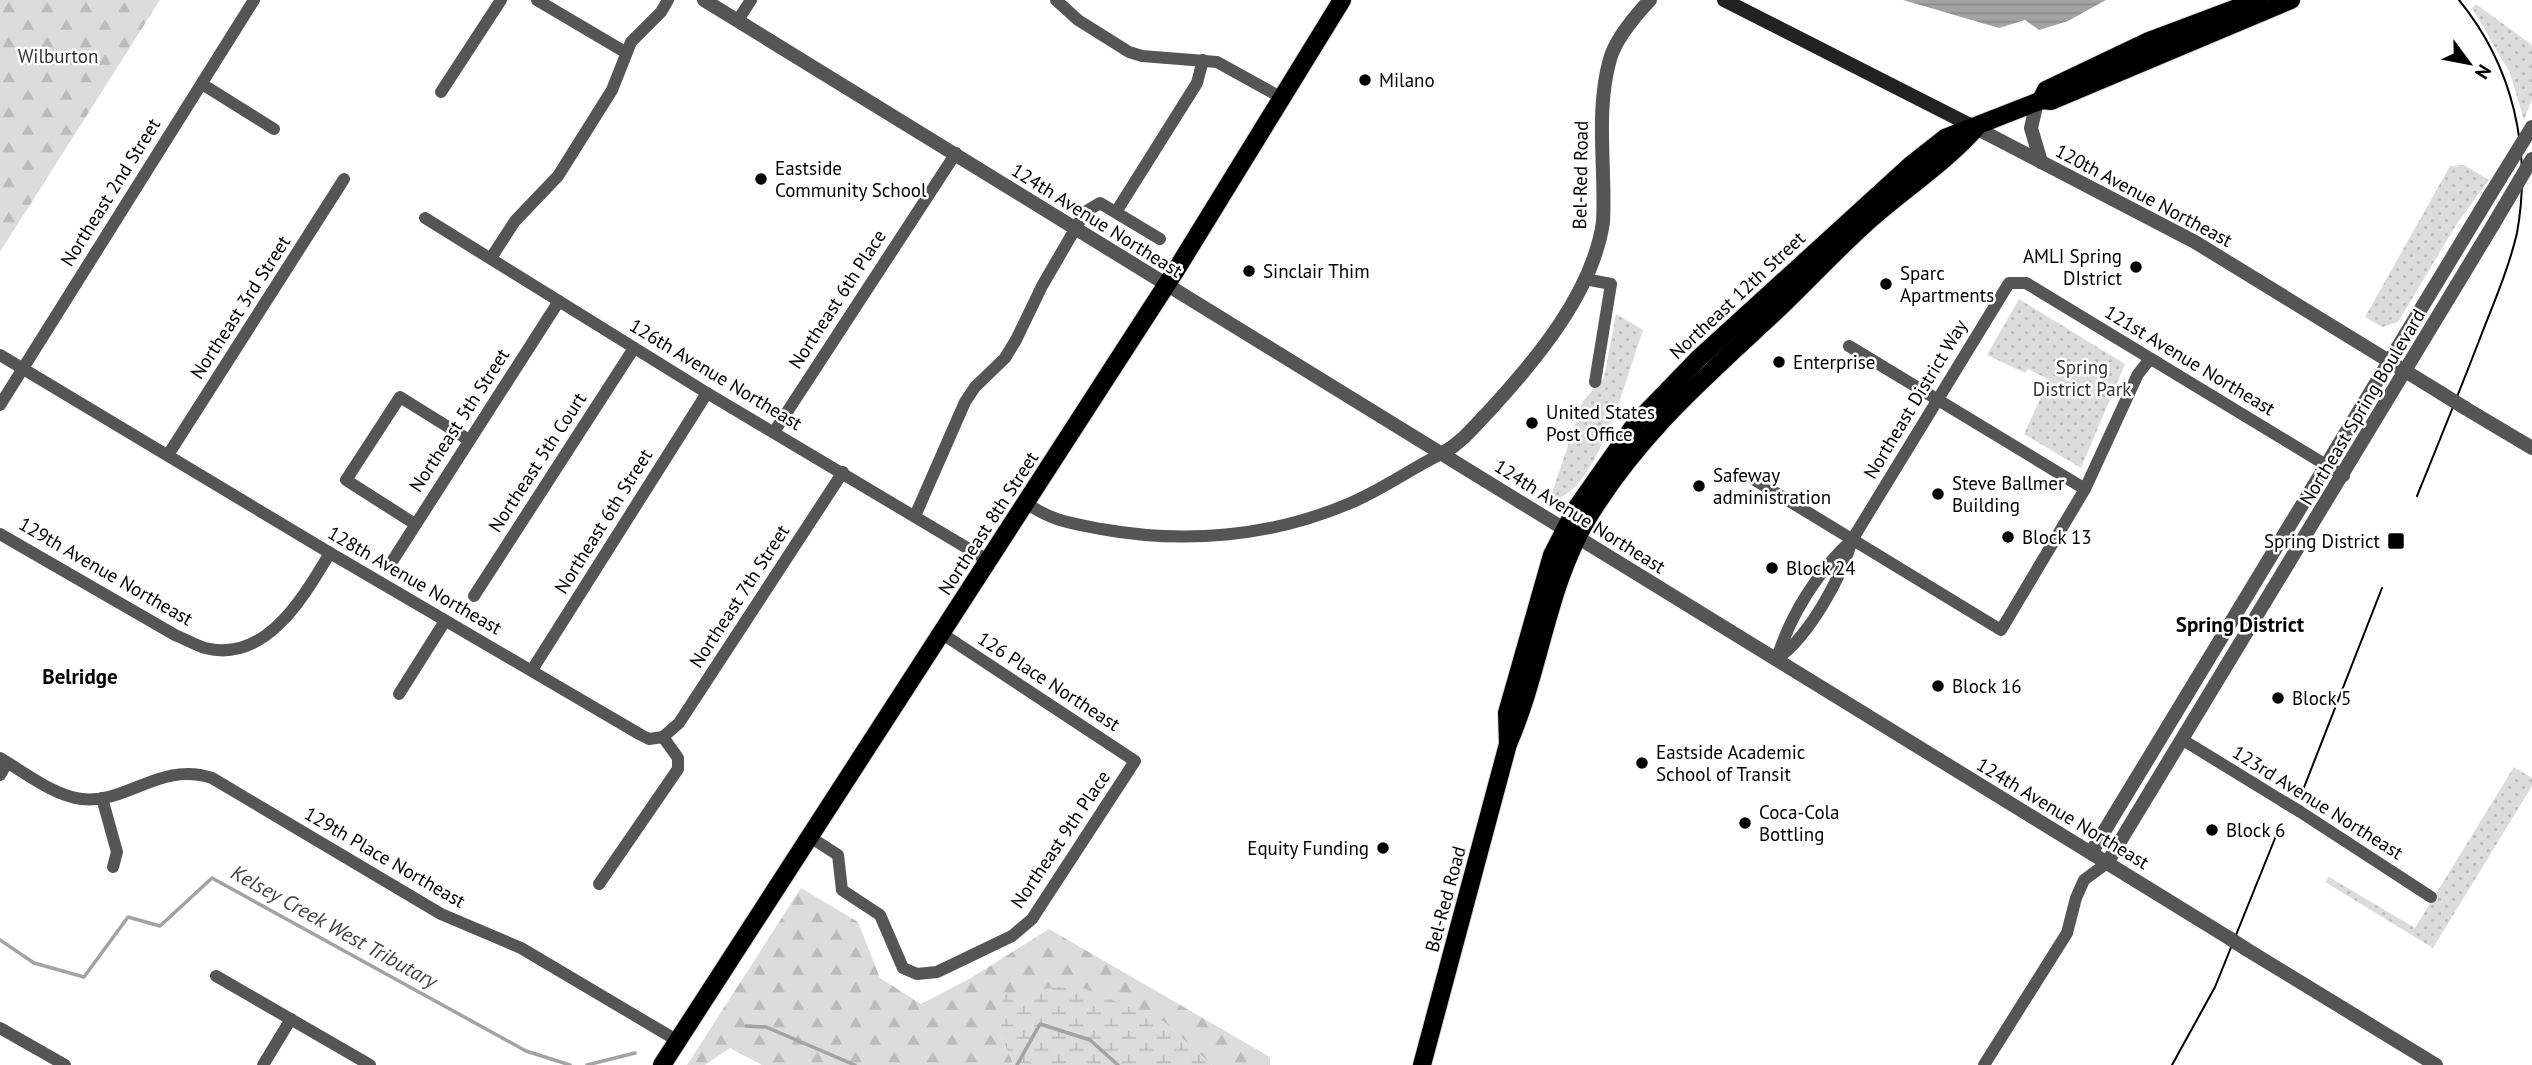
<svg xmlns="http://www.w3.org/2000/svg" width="2532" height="1065" font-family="'PT Sans',sans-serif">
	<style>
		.grass { fill: url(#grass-dots) }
		.forest { fill: url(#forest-firs) }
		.wetland { fill: url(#wetland-marsh) }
		.water { fill: url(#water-rules) }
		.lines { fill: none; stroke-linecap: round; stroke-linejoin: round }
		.stream { stroke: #a3a3a3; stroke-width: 3.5 }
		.primary-casing { stroke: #dbdbdb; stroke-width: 20 }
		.minor { stroke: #555; stroke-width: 12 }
		.tertiary { stroke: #555; stroke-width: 14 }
		.secondary { stroke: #222; stroke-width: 14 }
		.primary { stroke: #000; stroke-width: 18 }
		.tram { stroke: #000; stroke-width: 2 }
		.minor-bridge { stroke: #555; stroke-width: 12 }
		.tertiary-bridge { stroke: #555; stroke-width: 14 }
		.poi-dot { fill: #000; stroke: #fff; stroke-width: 2.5 }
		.labels { text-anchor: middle; stroke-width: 5; stroke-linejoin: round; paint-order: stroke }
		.park-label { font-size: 19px; fill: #333; stroke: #fff }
		.poi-label { font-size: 19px; fill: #000; stroke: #fff; text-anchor: start }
		.street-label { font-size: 19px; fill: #000; stroke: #fff }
		.neighbourhood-label { font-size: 21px; font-weight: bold; fill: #000; stroke: #fff }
		.water-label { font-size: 21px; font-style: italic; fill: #444; stroke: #fff }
	</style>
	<defs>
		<pattern id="grass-dots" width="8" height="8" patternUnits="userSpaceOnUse" patternTransform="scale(1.75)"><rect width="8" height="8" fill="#dcdcdc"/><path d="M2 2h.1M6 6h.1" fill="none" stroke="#bbb" stroke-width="1.8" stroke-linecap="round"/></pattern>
		<pattern id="forest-firs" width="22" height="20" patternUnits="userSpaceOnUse" patternTransform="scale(1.75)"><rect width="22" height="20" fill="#dcdcdc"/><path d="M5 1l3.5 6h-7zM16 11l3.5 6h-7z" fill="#bbb"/></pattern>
		<pattern id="wetland-marsh" width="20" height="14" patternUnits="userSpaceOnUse" patternTransform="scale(1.75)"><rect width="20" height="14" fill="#dcdcdc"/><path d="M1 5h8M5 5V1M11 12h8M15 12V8" fill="none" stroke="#bbb"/></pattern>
		<pattern id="water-rules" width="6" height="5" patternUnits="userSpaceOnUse" patternTransform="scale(1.75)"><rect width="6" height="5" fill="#a3a3a3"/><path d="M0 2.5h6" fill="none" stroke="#8b8b8b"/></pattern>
	</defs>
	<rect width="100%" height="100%" fill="#fff"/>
	<!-- grass -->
	<g class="grass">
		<path d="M2476 4 2532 45V99L2524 120 2510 73 2472 8Z"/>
		<path d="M2464 165 2489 180 2458 222 2398 322 2382 327 2365 317 2450 166Z"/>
		<path d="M2019 299 2125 364 2081 468 2024 434 2047 384 2046 378 2028 369 2025 373 1987 355Z"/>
		<path d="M1616 314 1643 330C1629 368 1596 501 1550 499L1583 401 1604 378Z"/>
		<path d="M2514 767 2532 778V786L2433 948 2325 882 2329 877 2415 928Z"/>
	</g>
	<!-- forest -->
	<g class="forest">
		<path d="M0 0H160L0 252Z"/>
		<path d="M801 888 858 922 880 978 921 1004 969 979 1049 929 1270 1057V1065H1212L1163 1021 1001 1036 1014 1065H762L730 1048 705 1065H687Z"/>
	</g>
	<!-- wetland -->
	<path class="wetland" d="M1076 985 1163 1021 1212 1065H1014L1001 1036 1003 994Z"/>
	<!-- water -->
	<path class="water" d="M1903 0H2106L2068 21 2039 30 2025 20 1999 28Z"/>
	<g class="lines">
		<!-- stream -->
		<g class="stream">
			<path d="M0 940 34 963 84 977 128 917 160 926 212 878 526 1051 570 1065"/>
			<path d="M746 1026 766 1027 855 1065"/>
			<path d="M587 1065 635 1053"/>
			<path d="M1017 1065 1040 1024 1090 1040 1118 1065"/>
		</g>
		<defs>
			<g id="primary">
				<path d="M2043 96 2046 90 2149 41 2258 0"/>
				<path d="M1508 744 1507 713 1552 555 1575 510 1636 423 1698 359 1912 164 1945 138 2042 100 2051 101 2291 0"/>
				<path d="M662 1065 1176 270 1342 0"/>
				<path d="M1422 1065 1508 744C1541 669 1546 587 1589 516 1639 434 1704 378 1773 314 1804 285 1833 253 1864 225 1900 192 1943 165 1976 128"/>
			</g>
		</defs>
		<!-- primary casing -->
		<use href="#primary" class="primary-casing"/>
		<!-- minor -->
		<g class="minor">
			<path d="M537 0 625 52"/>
			<path d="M1056 0 1078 20 1129 52 1142 56 1217 62 1282 98"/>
			<path d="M738 20 751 0"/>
			<path d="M202 84 274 129"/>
			<path d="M441 92 501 0"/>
			<path d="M1116 212 1197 83 1203 60"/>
			<path d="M425 218 707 393 989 561"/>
			<path d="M491 258 515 221 558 176 612 90 631 42 661 12 668 0"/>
			<path d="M1585 279 1611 284 1595 382"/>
			<path d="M1849 346 2085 489"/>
			<path d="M0 355 330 553 641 735 649 739 663 737 678 758V769L599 884"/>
			<path d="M0 405 254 0"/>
			<path d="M774 432 956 153"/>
			<path d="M168 455 344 179"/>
			<path d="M1753 479 2001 630 2085 489 2138 374 2150 359"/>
			<path d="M1026 503C1052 521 1070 523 1101 529 1184 544 1270 537 1348 504 1382 490 1410 469 1443 453"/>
			<path d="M915 516 965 402 975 387 1005 358 1016 340 1042 286 1085 212 1100 203 1160 239"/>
			<path d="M415 524 346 480 400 397 469 440"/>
			<path d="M0 534 175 635C185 639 195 645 205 648 266 664 304 596 330 553"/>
			<path d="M393 560 559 301"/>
			<path d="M474 596 634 348"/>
			<path d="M1777 659C1809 636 1841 579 1852 540L2009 283H2026L2344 476"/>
			<path d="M1777 659C1789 617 1819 569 1852 540"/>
			<path d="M532 670 707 393"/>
			<path d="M399 694 445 621"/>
			<path d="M663 737 679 723 843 472"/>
			<path d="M2183 740 2284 802"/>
			<path d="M0 758C24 772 54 796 82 799 127 804 161 761 212 778L441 914 521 948 678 1041"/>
			<path d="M0 775 7 763"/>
			<path d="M102 798 117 852 113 867"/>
			<path d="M2299 811 2431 897"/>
			<path d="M810 837 838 855 842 890 880 915 903 968 917 974 937 972 1012 936 1032 919 1135 761 941 633"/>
			<path d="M216 976 370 1065"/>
			<path d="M0 1028 65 1065"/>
			<path d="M263 1065 291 1019"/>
			<path d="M1984 1065 2067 933 2076 898 2084 880 2107 863"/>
		</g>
		<!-- tertiary -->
		<g class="tertiary">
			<path d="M704 0 2229 938"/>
			<path d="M2037 102 2031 128 2041 162"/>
			<path d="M1976 128 2195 242 2441 393"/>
			<path d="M2465 408 2532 448"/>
			<path d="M1443 453C1462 442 1475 426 1490 410 1536 360 1593 292 1603 222 1606 168 1595 112 1610 59 1616 38 1635 16 1650 0"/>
			<path d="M2091 853 2490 195"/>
			<path d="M2107 863 2493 225"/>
			<path d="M2246 949 2436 1065"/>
		</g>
		<!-- secondary -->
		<path class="secondary" d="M1724 0 1976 128"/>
		<!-- primary -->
		<use href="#primary" class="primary"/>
		<!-- tram -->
		<g class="tram">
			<path d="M2417 496C2439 442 2461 388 2482 333 2495 300 2509 267 2517 233 2532 149 2513 66 2459 0"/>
			<path d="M2303 790 2382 588"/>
			<path d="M2172 1065 2215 987 2280 826"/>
		</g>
		<!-- minor-bridge -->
		<path class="minor-bridge" d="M2284 802 2299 811"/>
		<!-- tertiary-bridge -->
		<g class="tertiary-bridge">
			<path d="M2490 195 2532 127"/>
			<path d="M2493 225 2532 159"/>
			<path d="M2441 393 2465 408"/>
			<path d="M2229 938 2246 949"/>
		</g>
	</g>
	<!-- markers -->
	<g class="poi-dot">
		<circle cx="1365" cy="80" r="7"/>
		<circle cx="761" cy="179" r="7"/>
		<circle cx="2136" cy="267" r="7"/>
		<circle cx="1249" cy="271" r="7"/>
		<circle cx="1886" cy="284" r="7"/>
		<circle cx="1779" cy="362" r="7"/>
		<circle cx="1532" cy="423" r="7"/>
		<circle cx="1699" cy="486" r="7"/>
		<circle cx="1938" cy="494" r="7"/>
		<circle cx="2008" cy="537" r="7"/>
		<rect x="2387" y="532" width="18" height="18" rx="3.5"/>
		<circle cx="1772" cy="568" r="7"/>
		<circle cx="1938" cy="686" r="7"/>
		<circle cx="2278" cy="698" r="7"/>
		<circle cx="1642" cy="763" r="7"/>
		<circle cx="1745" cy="823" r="7"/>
		<circle cx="2212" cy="830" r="7"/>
		<circle cx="1383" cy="848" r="7"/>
	</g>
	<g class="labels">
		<!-- park labels -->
		<g class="park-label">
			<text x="58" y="63">Wilburton</text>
			<text x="2082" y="374">Spring<tspan x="2082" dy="22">District Park</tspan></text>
		</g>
		<!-- poi labels -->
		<g class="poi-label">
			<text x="1379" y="87">Milano</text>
			<text x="775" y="175">Eastside<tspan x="775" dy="22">Community School</tspan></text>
			<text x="2122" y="263" text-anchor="end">AMLI Spring<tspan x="2122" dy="22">DIstrict</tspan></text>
			<text x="1263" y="278">Sinclair Thim</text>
			<text x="1900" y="280">Sparc<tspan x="1900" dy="22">Apartments</tspan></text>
			<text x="1793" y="369">Enterprise</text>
			<text x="1546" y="419">United States<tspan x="1546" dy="22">Post Office</tspan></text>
			<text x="1713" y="482">Safeway<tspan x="1713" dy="22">administration</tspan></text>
			<text x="1952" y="490">Steve Ballmer<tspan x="1952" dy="22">Building</tspan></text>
			<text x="2022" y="544">Block 13</text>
			<text x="2380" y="548" text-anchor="end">Spring District</text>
			<text x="1786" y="575">Block 24</text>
			<text x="1952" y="693">Block 16</text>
			<text x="2292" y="705">Block 5</text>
			<text x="1656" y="759">Eastside Academic<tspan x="1656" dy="22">School of Transit</tspan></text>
			<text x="1759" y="819">Coca-Cola<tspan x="1759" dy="22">Bottling</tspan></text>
			<text x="2226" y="837">Block 6</text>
			<text x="1369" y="855" text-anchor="end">Equity Funding</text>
		</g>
		<!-- street labels -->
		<g class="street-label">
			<text transform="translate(1580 175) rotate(-89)" y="7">Bel-Red Road</text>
			<text transform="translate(110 192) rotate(-58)" y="7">Northeast 2nd Street</text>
			<text transform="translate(2144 195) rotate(28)" y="7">120th Avenue Northeast</text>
			<text transform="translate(1097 220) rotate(32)" y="7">124th Avenue Northeast</text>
			<text transform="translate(1737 295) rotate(-43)" y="7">Northeast 12th Street</text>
			<text transform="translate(837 299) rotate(-57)" y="7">Northeast 6th Place</text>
			<text transform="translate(240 307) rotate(-57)" y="7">Northeast 3rd Street</text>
			<text transform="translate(2190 360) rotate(31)" y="7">121st Avenue Northeast</text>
			<text transform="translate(716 374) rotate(31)" y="7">126th Avenue Northeast</text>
			<text transform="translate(1915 399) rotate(-59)" y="7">Northeast District Way</text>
			<text transform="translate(2362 407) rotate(-59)" y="7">Northeast Spring Boulevard</text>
			<text transform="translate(459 420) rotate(-57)" y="7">Northeast 5th Street</text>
			<text transform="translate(537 462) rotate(-57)" y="7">Northeast 5th Court</text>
			<text transform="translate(1580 516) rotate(32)" y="7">124th Avenue Northeast</text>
			<text transform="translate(603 521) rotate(-58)" y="7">Northeast 6th Street</text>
			<text transform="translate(988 523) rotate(-57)" y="7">Northeast 8th Street</text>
			<text transform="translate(106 571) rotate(30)" y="7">129th Avenue Northeast</text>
			<text transform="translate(415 580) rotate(30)" y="7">128th Avenue Northeast</text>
			<text transform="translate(739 596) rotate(-57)" y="7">Northeast 7th Street</text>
			<text transform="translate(1049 681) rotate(33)" y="7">126 Place Northeast</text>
			<text transform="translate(2318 802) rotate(32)" y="7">123rd Avenue Northeast</text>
			<text transform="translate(2063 813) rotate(31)" y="7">124th Avenue Northeast</text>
			<text transform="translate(1060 839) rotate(-56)" y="7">Northeast 9th Place</text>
			<text transform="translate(385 857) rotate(30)" y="7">129th Place Northeast</text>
			<text transform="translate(1445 899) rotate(-75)" y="7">Bel-Red Road</text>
		</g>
		<!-- neighbourhood labels -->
		<g class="neighbourhood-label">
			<text x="2240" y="632">Spring District</text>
			<text x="80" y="684">Belridge</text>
		</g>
		<!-- water labels -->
		<g class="water-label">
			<text transform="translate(334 927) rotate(29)" y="7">Kelsey Creek West Tributary</text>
		</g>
	</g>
	<!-- north arrow -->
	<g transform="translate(2469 63) rotate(122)" stroke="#ffffff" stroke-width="5" paint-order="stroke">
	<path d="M0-5L12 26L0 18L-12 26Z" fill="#000000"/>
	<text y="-10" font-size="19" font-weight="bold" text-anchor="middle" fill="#000000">N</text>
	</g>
</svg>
